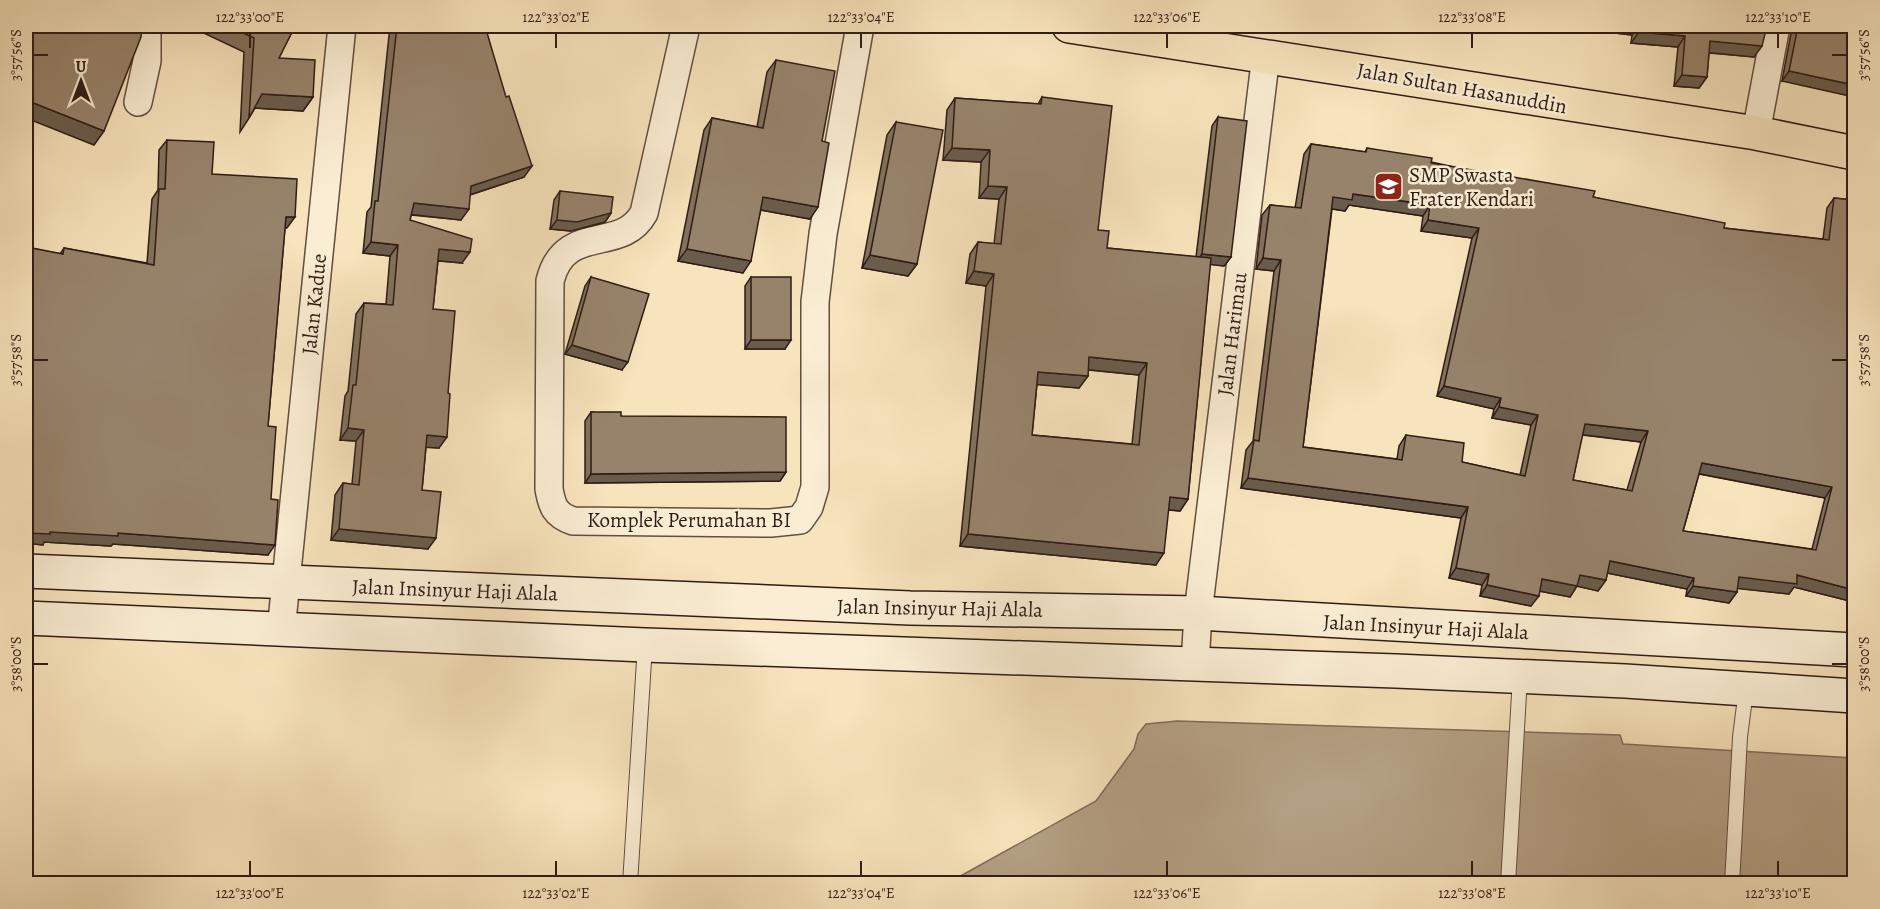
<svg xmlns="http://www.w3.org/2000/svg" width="1880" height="909" font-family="Alegreya,serif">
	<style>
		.water { fill: #b39f83; stroke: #7e6b57; stroke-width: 1.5 }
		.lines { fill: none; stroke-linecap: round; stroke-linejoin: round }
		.lane-casing { stroke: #614e3f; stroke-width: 16 }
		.street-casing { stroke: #614e3f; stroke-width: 30 }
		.secondary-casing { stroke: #2f1c15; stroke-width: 36 }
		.highway-casing { stroke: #2f1c15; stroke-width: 36 }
		.lane { stroke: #faedd3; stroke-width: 14 }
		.street { stroke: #faedd3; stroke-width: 27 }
		.secondary { stroke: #faedd3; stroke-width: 33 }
		.highway { stroke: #f7e3bc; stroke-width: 33 }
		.wall { fill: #82715d; stroke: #2f1c15; stroke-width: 1.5; fill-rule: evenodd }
		.shaded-wall { fill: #6a5c4c; stroke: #2f1c15; stroke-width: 1.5 }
		.building { fill: #97836c; stroke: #2f1c15; stroke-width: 1.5; fill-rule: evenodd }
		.ticks { fill: none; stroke: #2f1c15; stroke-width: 2 }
		.labels { text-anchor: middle; stroke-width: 5; stroke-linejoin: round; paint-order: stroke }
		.street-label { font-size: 21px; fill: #2f1c15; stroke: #faedd3 }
		.poi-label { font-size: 21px; fill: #2f1c15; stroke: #faedd3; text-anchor: start }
		.neatline { fill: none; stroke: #2f1c15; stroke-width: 2 }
		.ticks-label { font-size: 15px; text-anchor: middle; fill: #2f1c15 }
	</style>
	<rect width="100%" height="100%" fill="#f7e3bc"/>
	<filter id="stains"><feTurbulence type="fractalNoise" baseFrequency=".00333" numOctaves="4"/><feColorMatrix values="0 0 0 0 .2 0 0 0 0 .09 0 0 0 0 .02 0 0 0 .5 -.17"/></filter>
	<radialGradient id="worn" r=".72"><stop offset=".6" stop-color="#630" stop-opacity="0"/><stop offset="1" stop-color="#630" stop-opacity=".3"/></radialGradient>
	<!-- water -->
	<path class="water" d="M1177 721 1620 735 1623 744 1854 758V883L946 884 1096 801 1134 749 1138 734 1146 724Z"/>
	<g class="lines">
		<defs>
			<g id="lane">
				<path d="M630 884 645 645"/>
				<path d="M1508 884 1520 677"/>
				<path d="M1732 884 1740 737 1746 690"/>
			</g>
			<g id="street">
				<path d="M686 26 644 213C621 255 565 221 550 281L549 489C552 506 555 515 573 521L771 523 800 520 809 507 815 487V302L823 234 860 26"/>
				<path d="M138 102 147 61V26"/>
				<path d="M1756 133 1776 26"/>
				<path d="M281 631 342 26"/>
				<path d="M1195 665 1198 613 1266 55"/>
			</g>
			<g id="secondary">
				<path d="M26 571 910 608 1198 613 1854 650"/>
				<path d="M26 618 645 645 1396 671 1625 681 1854 696"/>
			</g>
			<path id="highway" d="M1069 26 1756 133 1854 153"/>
		</defs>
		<!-- lane casing -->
		<use href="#lane" class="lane-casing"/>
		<!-- street casing -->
		<use href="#street" class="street-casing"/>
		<!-- secondary casing -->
		<use href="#secondary" class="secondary-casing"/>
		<!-- highway casing -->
		<use href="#highway" class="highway-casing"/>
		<!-- lane -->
		<use href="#lane" class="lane"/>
		<!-- street -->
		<use href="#street" class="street"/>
		<!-- secondary -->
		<use href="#secondary" class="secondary"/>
		<!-- highway -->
		<use href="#highway" class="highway"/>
	</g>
	<!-- wall -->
	<g class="wall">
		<path d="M189 26H295L279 58 313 97 303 111 255 108 249 118 240 132 244 52Z"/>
		<path d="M390 26H485L524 177 470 195 461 220 411 215 410 220 462 263 438 261 433 309 439 448 426 447 422 490 428 549 331 540 335 495 343 483 352 484 356 441 340 440 345 396 348 391 356 314 364 303 386 304 390 256 363 253 367 212 371 207Z"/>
		<path d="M1554 26H1767L1754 57 1709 53 1707 77 1699 88 1674 86 1678 47 1631 43 1632 35Z"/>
		<path d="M1791 26H1854L1782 81 1792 28Z"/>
		<path d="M776 60 822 141 810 219 761 210 743 273 678 261 704 130 712 118 757 127 767 72Z"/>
		<path d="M1042 97 1098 230 1107 248 1196 257 1212 126 1218 117 1231 257 1224 266 1210 264 1188 499 1180 511 1168 510 1156 565 960 546 986 286 966 283 970 254 978 242 994 244 999 199 979 198 981 162 943 160 947 110 955 98 1038 104ZM1088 370 1139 375 1132 444 1032 435 1037 384 1079 388 1088 376Z"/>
		<path d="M896 122 917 264 908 276 862 268 887 135Z"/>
		<path d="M167 140 212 174 287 228 285 227 268 426V555L113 544 111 546 44 542 43 545 26 543V247L60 254 64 248 147 263 152 199 158 190 159 150Z"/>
		<path d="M1311 144 1365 152 1367 148 1593 197 1724 228 1823 239 1827 208 1834 198 1854 200V602L1794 587 1789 594 1737 588V592L1729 603 1686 596 1687 589 1607 573 1606 580 1598 591 1577 586 1570 597 1539 591 1531 606 1480 596 1482 585 1449 578 1461 518 1241 488 1246 450 1253 441 1274 271 1256 269 1262 215 1270 205 1295 208 1304 154ZM1349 205 1423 216 1421 231 1472 238 1437 396 1494 409 1492 418 1531 425 1520 475 1462 462 1406 435 1399 446 1397 459 1303 447 1332 209 1345 211ZM1582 435 1641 442 1627 490 1573 480ZM1699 474 1825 498 1812 549 1683 531Z"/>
		<path d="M560 191 611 213 605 222 571 231 550 229 554 200Z"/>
		<path d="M591 277 622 370 565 354 585 286Z"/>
		<path d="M751 277 785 349H745V286Z"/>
		<path d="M591 412 621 416 786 472 780 481 585 483V421Z"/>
	</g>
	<!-- shaded-wall -->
	<g class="shaded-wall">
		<path d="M1387 26H1418L1416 29Z"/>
		<path d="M1554 26H1639L1632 35Z"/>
		<path d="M1639 32 1685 36 1678 47 1631 43Z"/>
		<path d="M1710 41 1762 46 1754 57 1702 52Z"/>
		<path d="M1789 71 1854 85V97L1782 81Z"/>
		<path d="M1682 75 1707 77 1699 88 1674 86Z"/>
		<path d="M262 94 313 97 303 111 252 108Z"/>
		<path d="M26 100 104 131 94 145 26 118Z"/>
		<path d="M952 148 990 150 981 162 943 160Z"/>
		<path d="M532 166 524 177 463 197 471 186Z"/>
		<path d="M988 186 1007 187 999 199 979 198Z"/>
		<path d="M1353 194 1430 205 1423 216 1349 205 1345 211 1326 208 1333 197Z"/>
		<path d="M763 197 818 207 810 219 755 209Z"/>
		<path d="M414 203 469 209 461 220 406 214Z"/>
		<path d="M611 213 605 222 571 231 550 229 557 220Z"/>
		<path d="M286 217H295L287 228 279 227Z"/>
		<path d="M1428 220 1479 228 1472 238 1421 231Z"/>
		<path d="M371 242 398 245 390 256 363 253Z"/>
		<path d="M439 249 470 252 462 263 431 260Z"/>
		<path d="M687 249 751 261 743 273 678 261Z"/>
		<path d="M1202 254 1231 257 1224 266 1195 263Z"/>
		<path d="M870 255 917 264 908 276 862 268Z"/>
		<path d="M1263 258 1281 260 1274 271 1256 269Z"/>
		<path d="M974 271 994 274 986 286 966 283Z"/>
		<path d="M751 340H791L785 349H745Z"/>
		<path d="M572 345 628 362 622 370 565 354Z"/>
		<path d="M1089 357 1147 363 1139 375 1081 369Z"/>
		<path d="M1038 372 1088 376 1079 388 1030 384Z"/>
		<path d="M1444 386 1501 398 1494 409 1437 396Z"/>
		<path d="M1499 407 1538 415 1531 425 1492 418Z"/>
		<path d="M1585 424 1648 431 1641 442 1577 434Z"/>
		<path d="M348 428 364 430 356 441 340 440Z"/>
		<path d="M427 435 447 437 439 448 419 447Z"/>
		<path d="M1702 463 1832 487 1825 498 1695 473Z"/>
		<path d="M786 472 780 481 585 483 591 474Z"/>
		<path d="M1248 478 1468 507 1461 518 1241 488Z"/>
		<path d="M1170 497 1188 499 1180 511 1161 509Z"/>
		<path d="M339 529 436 538 428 549 331 540Z"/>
		<path d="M50 532 118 533 275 545 268 555 113 544 111 546 44 542 43 545 26 543V533Z"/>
		<path d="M968 534 1164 553 1156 565 960 546Z"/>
		<path d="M1610 561 1694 578 1687 589 1602 572Z"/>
		<path d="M1456 568 1489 574 1482 585 1449 578Z"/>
		<path d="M1580 575 1606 580 1598 591 1572 585Z"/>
		<path d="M1797 575 1854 590V602L1794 587 1789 594 1732 588 1739 577Z"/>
		<path d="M1542 579 1577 586 1570 597 1534 590Z"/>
		<path d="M1487 585 1539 596 1531 606 1480 596Z"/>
		<path d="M1693 586 1737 592 1729 603 1686 596Z"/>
	</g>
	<!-- building -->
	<g class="building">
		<path d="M26 26H142L141 37 104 131 26 100Z"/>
		<path d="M228 26H295L279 58 315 60 313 97 262 94 249 118 254 38Z"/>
		<path d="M397 26H485L506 97 509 96 532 166 471 186 469 209 414 203 410 220 472 239 470 252 439 249 433 309 455 311 448 393 450 394 447 437 427 435 422 490 441 492 436 538 339 529 343 483 359 485 364 430 348 428 353 385H356L364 303 393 305 398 245 371 242 375 201H378Z"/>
		<path d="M1640 26H1767L1762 46 1710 41 1707 77 1682 75 1685 36 1639 32Z"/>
		<path d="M1798 26H1854V85L1789 71Z"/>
		<path d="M776 60 835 71 822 141 829 143 818 207 763 197 751 261 687 249 712 118 763 128Z"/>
		<path d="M1042 97 1112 106 1098 230 1109 231 1107 248 1211 258 1188 499 1170 497 1164 553 968 534 994 274 974 271 978 242 1001 244 1007 187 988 186 990 150 952 148 955 98 1041 104ZM1089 357 1147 363 1139 445 1032 435 1038 372 1088 376Z"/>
		<path d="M1218 117 1247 121 1231 257 1202 254Z"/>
		<path d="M896 122 943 130 917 264 870 255Z"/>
		<path d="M167 140 214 142 212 174 297 179 295 217H286L268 426 276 427 271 499 278 500 275 545 118 533V536L50 532V534L26 533V247L63 254 64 248 154 265 159 189H165Z"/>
		<path d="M1311 144 1366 152 1367 148 1432 158 1431 163 1595 191 1593 197 1725 223 1724 228 1829 240 1834 198 1854 200V590L1797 575V584L1739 577 1737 592 1693 586 1694 578 1610 561 1606 580 1580 575 1577 586 1542 579 1539 596 1487 585 1489 574 1456 568 1468 507 1248 478 1254 440 1259 441 1281 260 1263 258 1270 205 1301 208ZM1353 194 1430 205 1428 220 1479 228 1444 386 1501 398 1499 407 1538 415 1525 476 1462 462 1464 443 1406 435 1402 460 1303 447 1333 197 1352 200ZM1585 424 1648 431 1632 491 1573 480ZM1702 463 1832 487 1816 550 1683 531Z"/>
		<path d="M560 191 613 197 611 213 577 222 557 220Z"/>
		<path d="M591 277 649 294 628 362 572 345Z"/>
		<rect x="751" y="277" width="40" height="63"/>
		<path d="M591 412H621V416L786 417V472L591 474Z"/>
	</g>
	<!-- ticks -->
	<path class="ticks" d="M250 33V48M556 33V48M861 33V48M1167 33V48M1472 33V48M1778 33V48M33 55H48M1832 55H1847M33 360H48M1832 360H1847M33 664H48M1832 664H1847M250 861V876M556 861V876M861 861V876M1167 861V876M1472 861V876M1778 861V876"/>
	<!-- icons -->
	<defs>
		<symbol id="school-square" viewBox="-11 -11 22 22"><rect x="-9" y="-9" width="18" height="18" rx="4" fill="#8f2418" stroke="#faedd3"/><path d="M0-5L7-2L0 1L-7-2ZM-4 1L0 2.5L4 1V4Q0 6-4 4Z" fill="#fff"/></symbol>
	</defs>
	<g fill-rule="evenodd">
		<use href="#school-square" x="1372" y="170" width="33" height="33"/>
	</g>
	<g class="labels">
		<!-- street labels -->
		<g class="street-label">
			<text transform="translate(1462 88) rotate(10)" y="7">Jalan Sultan Hasanuddin</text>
			<text transform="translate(314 304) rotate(-84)" y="7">Jalan Kadue</text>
			<text transform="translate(1232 334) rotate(-83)" y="7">Jalan Harimau</text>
			<text x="689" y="527">Komplek Perumahan BI</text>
			<text transform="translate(455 590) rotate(2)" y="7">Jalan Insinyur Haji Alala</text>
			<text transform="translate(940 608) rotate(1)" y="7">Jalan Insinyur Haji Alala</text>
			<text transform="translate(1426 627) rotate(3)" y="7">Jalan Insinyur Haji Alala</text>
		</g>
		<!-- poi labels -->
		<g class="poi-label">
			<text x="1409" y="182">SMP Swasta<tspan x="1409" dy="24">Frater Kendari</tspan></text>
		</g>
	</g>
	<!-- margin -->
	<rect width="1880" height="909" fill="none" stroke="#f7e3bc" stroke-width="66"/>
	<!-- north arrow -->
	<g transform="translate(81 81)" stroke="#faedd3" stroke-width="4.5" paint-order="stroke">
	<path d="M0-4.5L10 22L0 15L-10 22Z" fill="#2f1c15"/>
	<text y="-9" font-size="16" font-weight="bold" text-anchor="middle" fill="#2f1c15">U</text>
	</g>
	<rect x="33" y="33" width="1814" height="843" class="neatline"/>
	<g class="ticks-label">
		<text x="250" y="22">122°33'00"E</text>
		<text x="556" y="22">122°33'02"E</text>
		<text x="861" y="22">122°33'04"E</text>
		<text x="1167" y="22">122°33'06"E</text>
		<text x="1472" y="22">122°33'08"E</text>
		<text x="1778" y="22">122°33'10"E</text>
		<text transform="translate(16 55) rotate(-90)" y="5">3°57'56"S</text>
		<text transform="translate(1864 55) rotate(-90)" y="5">3°57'56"S</text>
		<text transform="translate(16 360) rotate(-90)" y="5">3°57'58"S</text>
		<text transform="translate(1864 360) rotate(-90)" y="5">3°57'58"S</text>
		<text transform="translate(16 664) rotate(-90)" y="5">3°58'00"S</text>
		<text transform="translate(1864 664) rotate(-90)" y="5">3°58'00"S</text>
		<text x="250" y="898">122°33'00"E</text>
		<text x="556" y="898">122°33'02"E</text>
		<text x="861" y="898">122°33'04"E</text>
		<text x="1167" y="898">122°33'06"E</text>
		<text x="1472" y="898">122°33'08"E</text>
		<text x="1778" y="898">122°33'10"E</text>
	</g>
	<rect width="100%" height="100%" filter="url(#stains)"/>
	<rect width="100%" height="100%" fill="url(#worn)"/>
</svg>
